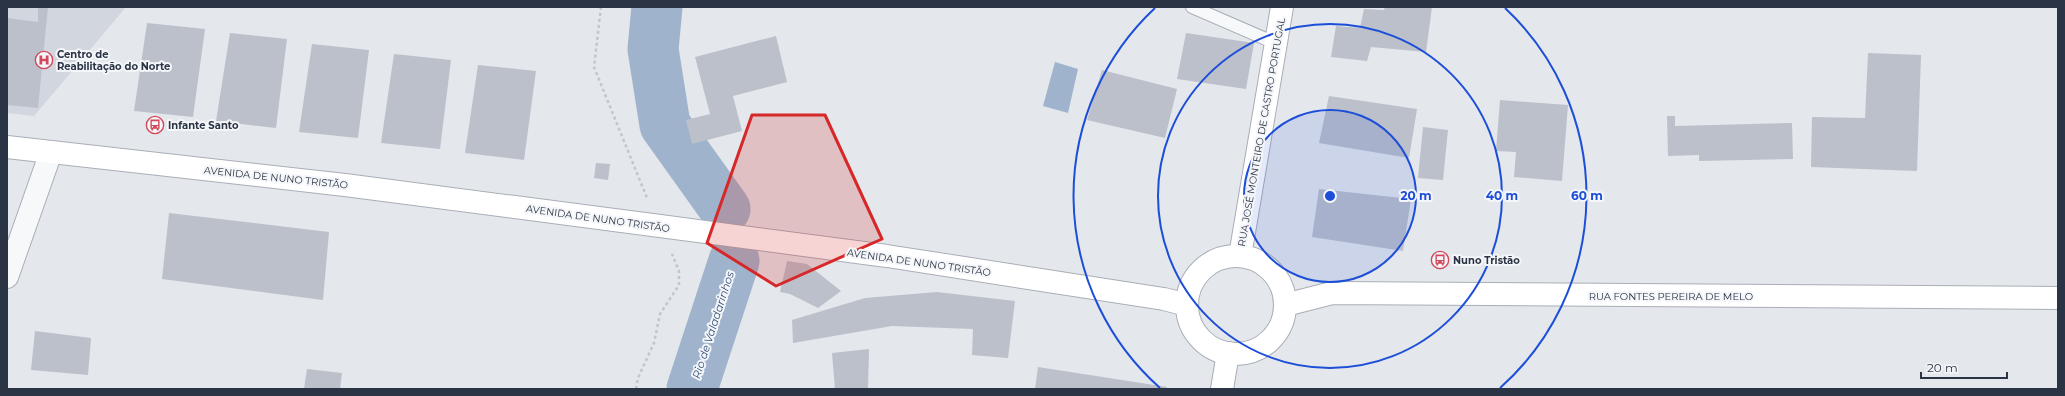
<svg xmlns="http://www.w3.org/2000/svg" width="2065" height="396" font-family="Montserrat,sans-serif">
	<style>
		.built { fill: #d2d6de }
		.water { fill: #9fb4cc }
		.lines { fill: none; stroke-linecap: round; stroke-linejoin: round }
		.river { stroke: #9fb4cc; stroke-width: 51 }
		.building { fill: #bbc0ca }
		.lane-casing { stroke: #a9aeb7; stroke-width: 14 }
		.street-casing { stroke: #a9aeb7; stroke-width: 24 }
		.secondary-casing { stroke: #a9aeb7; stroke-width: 24 }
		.path { stroke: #c2c5cb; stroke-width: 2.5; stroke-dasharray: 3 3; stroke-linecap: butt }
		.lane { stroke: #f7f8fa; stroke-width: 12 }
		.street { stroke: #f7f8fa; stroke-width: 22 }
		.secondary { stroke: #fff; stroke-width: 22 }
		.marked { fill: #d62828; fill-opacity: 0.2; stroke: #d62828; stroke-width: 3; stroke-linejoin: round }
		.ring { fill: none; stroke: #1d4ed8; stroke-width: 2 }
		.labels { text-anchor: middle; stroke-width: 4; stroke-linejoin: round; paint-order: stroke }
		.poi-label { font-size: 10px; font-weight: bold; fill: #2b3445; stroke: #f4f6f9; text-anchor: start }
		.street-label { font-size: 10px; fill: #2b3445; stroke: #f4f6f9 }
		.water-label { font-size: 11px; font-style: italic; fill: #34527a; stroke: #f4f6f9 }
		.centre { fill: #1d4ed8; stroke: #f4f6f9; stroke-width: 2 }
		.ring-label { font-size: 12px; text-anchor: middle; font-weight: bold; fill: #1d4ed8; stroke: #f4f6f9; stroke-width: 4; stroke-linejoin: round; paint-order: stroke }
	</style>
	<rect width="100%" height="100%" fill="#e4e7ec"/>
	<!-- built -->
	<path class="built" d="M7 7H126L34 116 7 113Z"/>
	<!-- water -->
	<path class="water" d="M1055 62 1078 69 1068 113 1043 106Z"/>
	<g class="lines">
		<!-- river -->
		<g class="river">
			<path d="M657 7 653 49 665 125 725 209"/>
			<path d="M692 389 734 261"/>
		</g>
	</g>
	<!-- building -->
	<g class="building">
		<path d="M38 7H48L38 108 7 105V18L38 22Z"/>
		<path d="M1385 7H1432L1426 52 1371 47 1367 61 1331 57 1336 26 1360 28 1364 9 1384 10Z"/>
		<path d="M147 23 205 29 193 117 134 111Z"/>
		<path d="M230 33 287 39 276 128 216 121Z"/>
		<path d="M1186 33 1254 43 1246 89 1177 79Z"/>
		<path d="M776 36 787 82 733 96 742 131 692 144 686 120 710 114 695 57Z"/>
		<path d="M312 44 369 50 358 138 299 132Z"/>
		<path d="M1868 53 1921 55 1917 171 1811 167 1812 117 1865 118Z"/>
		<path d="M394 54 451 60 440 149 381 143Z"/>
		<path d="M478 65 536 71 524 160 465 153Z"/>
		<path d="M1102 70 1177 89 1165 138 1087 120Z"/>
		<path d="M1329 96 1417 109 1409 158 1319 143Z"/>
		<path d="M1500 100 1568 105 1562 181 1514 177 1516 152 1496 151Z"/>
		<path d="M1667 116H1675V126L1792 123 1793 159 1699 161V155L1668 156Z"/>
		<path d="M1423 127 1448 130 1443 180 1418 178Z"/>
		<path d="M596 163 610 164 608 180 594 178Z"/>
		<path d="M1319 189 1411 199 1403 251 1312 237Z"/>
		<path d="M169 213 329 232 323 300 162 279Z"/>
		<path d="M787 261 807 264 841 291 818 308 790 294 780 292Z"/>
		<path d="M937 292 1015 301 1008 358 972 355 973 329 892 326 793 343 792 320 865 298Z"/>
		<path d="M35 331 91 338 88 375 31 370Z"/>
		<path d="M869 349 868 389H835L832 353Z"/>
		<path d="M1038 367 1167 387 1166 389H1035Z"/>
		<path d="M307 369 342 373 340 389H304Z"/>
	</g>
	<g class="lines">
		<defs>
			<path id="lane" d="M1192 7 1275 43"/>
			<path id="street" d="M7 277 51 152"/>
			<g id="secondary">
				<path d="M7 147 345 185 660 226 887 256 1164 299 1187 305"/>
				<path d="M1240 256 1282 7"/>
				<circle cx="1236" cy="305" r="49"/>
				<path d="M1285 305 1332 293 2058 298"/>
				<path d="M1222 389 1228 353"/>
			</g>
		</defs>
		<!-- lane casing -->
		<use href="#lane" class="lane-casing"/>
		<!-- street casing -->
		<use href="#street" class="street-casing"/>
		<!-- secondary casing -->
		<use href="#secondary" class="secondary-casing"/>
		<!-- path -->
		<g class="path">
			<path d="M601 7 594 67 647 198"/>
			<path d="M636 389 638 378 654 343 660 314 679 285V271L672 254"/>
		</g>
		<!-- lane -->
		<use href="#lane" class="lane"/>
		<!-- street -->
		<use href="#street" class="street"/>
		<!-- secondary -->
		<use href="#secondary" class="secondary"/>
	</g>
	<!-- marked area -->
	<path class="marked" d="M752 115H825L882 239 776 286 707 243Z"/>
	<!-- distance rings -->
	<circle cx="1330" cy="196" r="86" fill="#1d4ed8" fill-opacity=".12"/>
	<g class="ring">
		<circle cx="1330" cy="196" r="86"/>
		<circle cx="1330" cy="196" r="172"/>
		<path d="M1160 388A257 257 0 0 1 1155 8M1505 8A257 257 0 0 1 1500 388"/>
	</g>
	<!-- icons -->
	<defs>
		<symbol id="hospital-ring" viewBox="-11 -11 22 22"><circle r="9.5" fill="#f4f6f9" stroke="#d1495b" stroke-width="1.5"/><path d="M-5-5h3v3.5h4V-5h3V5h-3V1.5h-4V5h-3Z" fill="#d1495b"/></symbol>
		<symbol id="bus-ring" viewBox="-11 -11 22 22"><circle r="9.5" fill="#f4f6f9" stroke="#d1495b" stroke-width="1.5"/><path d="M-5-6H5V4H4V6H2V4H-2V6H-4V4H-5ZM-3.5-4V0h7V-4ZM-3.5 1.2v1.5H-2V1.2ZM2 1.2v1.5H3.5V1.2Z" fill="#d1495b"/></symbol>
	</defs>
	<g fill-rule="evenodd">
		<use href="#hospital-ring" x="34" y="50" width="20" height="20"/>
		<use href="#bus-ring" x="145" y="115" width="20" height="20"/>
		<use href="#bus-ring" x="1430" y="250" width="20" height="20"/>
	</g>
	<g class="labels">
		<!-- poi labels -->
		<g class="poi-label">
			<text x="57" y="58">Centro de<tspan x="57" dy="12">Reabilitação do Norte</tspan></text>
			<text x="168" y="129">Infante Santo</text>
			<text x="1453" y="264">Nuno Tristão</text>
		</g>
		<!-- street labels -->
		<g class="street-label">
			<text transform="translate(1261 132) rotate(-80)" y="4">RUA JOSÉ MONTEIRO DE CASTRO PORTUGAL</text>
			<text transform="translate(276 177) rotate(6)" y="4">AVENIDA DE NUNO TRISTÃO</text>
			<text transform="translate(598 218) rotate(8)" y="4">AVENIDA DE NUNO TRISTÃO</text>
			<text transform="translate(919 262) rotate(8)" y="4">AVENIDA DE NUNO TRISTÃO</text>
			<text x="1671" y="300">RUA FONTES PEREIRA DE MELO</text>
		</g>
		<!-- water labels -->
		<g class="water-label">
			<text transform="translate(713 325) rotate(-72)" y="4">Rio de Valadarinhos</text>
		</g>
	</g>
	<circle cx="1330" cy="196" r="6" class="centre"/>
	<g class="ring-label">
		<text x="1416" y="200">20 m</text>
		<text x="1502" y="200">40 m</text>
		<text x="1587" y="200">60 m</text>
	</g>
	<!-- border -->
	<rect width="2065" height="396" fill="none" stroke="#2b3445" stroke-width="16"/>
	<!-- scale -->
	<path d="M1921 372v6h86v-6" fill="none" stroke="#2b3445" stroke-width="2"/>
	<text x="1927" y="372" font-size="12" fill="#2b3445" stroke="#f4f6f9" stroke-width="3" paint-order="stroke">20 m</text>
</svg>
